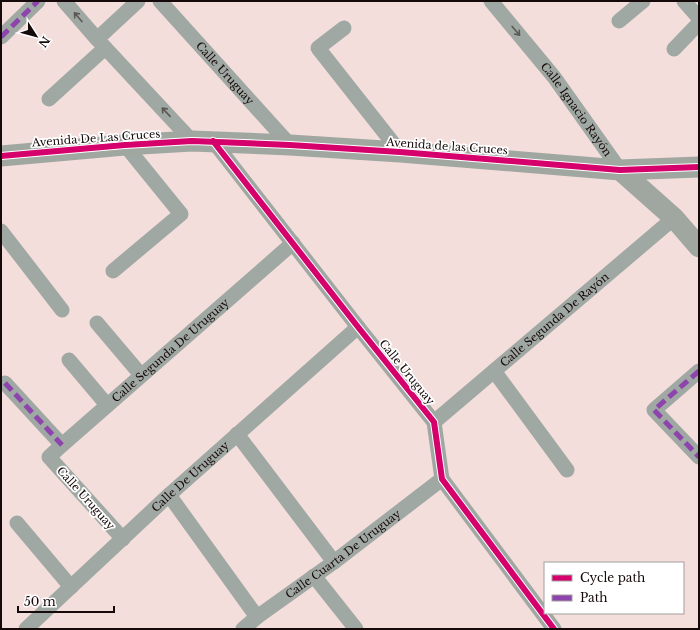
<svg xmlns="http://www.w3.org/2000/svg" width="700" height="630" font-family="'Libre Baskerville',serif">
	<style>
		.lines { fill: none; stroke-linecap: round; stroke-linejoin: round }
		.street { stroke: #a0a8a3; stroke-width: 15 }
		.secondary { stroke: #a0a7a0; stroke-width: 21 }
		.quiet { stroke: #8e44ad; stroke-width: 5; stroke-dasharray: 10 5; stroke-linecap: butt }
		.cycleway-casing { stroke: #fff; stroke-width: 8 }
		.cycleway { stroke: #d6006c; stroke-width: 6 }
		.oneway { stroke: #5b5856 }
		.labels { text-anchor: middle; stroke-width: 3.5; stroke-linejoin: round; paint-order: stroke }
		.street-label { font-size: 11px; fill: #160909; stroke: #fff }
	</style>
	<rect width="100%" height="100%" fill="#f4dedc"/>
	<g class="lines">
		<!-- street -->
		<g class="street">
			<path d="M64 1 97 39 192 141"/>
			<path id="s1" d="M160 1 290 145"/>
			<path id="s2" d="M491 1 554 77 620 170"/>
			<path d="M684 1 699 18"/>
			<path d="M619 21 643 1"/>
			<path d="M344 28 318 48 400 152"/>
			<path d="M1 37 38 1"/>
			<path d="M97 39 138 1"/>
			<path d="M674 49 699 23"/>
			<path d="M49 99 105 48"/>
			<path d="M213 141 358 327 434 422 442 479 554 629"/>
			<path d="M1 231 62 310"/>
			<path d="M113 271 181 214 125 145"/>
			<path d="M97 323 141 375"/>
			<path d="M69 360 107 405"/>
			<path d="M494 371 567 470"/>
			<path d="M699 371 654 410 699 457"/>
			<path d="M5 383 62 445"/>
			<path id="s3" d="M434 422 674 218"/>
			<path d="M237 434 334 562"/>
			<path d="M169 495 257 617"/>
			<path d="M17 523 71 587"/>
			<path id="s4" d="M123 539 49 457 62 445 293 243"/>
			<path d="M314 576 356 629"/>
			<path id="s5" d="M26 629 169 495 358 327"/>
			<path id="s6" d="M243 629 257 617 334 562 442 479"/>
		</g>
		<!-- secondary -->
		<g class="secondary">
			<path d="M1 156 125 145 192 141 290 145 400 152 620 170 699 167"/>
			<path d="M620 170 674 218 699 247"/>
		</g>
		<!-- quiet -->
		<g class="quiet">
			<path d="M1 37 38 1"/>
			<path d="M699 371 654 410 699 457"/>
			<path d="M5 383 62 445"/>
		</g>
		<defs>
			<g id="cycleway">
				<path d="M213 141 358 327 434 422 442 479 554 629"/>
				<path d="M1 156 125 145 192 141 290 145 400 152 620 170 699 167"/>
			</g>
		</defs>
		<!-- cycleway casing -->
		<use href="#cycleway" class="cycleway-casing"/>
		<!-- cycleway -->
		<use href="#cycleway" class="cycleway"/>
	</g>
	<!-- one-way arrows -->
	<defs><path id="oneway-shaft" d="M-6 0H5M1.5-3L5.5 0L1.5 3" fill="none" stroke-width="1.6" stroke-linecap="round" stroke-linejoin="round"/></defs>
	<g class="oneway">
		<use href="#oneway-shaft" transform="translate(78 17) rotate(-131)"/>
		<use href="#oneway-shaft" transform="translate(516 31) rotate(50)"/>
		<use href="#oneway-shaft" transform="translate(166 112) rotate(-133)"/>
	</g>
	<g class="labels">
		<!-- street labels -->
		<g class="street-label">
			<text dy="4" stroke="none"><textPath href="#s1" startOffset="97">Calle Uruguay</textPath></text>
			<text dy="4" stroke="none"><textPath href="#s2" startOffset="138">Calle Ignacio Rayón</textPath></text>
			<text transform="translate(96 138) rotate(-4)" y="4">Avenida De Las Cruces</text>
			<text transform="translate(447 146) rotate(4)" y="4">Avenida de las Cruces</text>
			<text dy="4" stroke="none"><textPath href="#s3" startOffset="158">Calle Segunda De Rayón</textPath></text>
			<text dy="4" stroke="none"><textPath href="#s4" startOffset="272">Calle Segunda De Uruguay</textPath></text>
			<text transform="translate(407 372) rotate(51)" y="4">Calle Uruguay</text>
			<text dy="4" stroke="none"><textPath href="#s5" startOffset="224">Calle De Uruguay</textPath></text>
			<text transform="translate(86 498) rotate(48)" y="4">Calle Uruguay</text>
			<text dy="4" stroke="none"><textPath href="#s6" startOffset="125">Calle Cuarta De Uruguay</textPath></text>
		</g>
	</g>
	<!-- border -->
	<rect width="700" height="630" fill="none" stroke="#160909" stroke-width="4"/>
	<!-- legend -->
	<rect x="544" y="562" width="140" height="52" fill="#ffffff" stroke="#a29d9d"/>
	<rect x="552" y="575" width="20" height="6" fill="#d6006c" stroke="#a29d9d"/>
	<text x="580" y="582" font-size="12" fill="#160909">Cycle path</text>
	<rect x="552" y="595" width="20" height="6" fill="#8e44ad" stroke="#a29d9d"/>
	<text x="580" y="602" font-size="12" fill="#160909">Path</text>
	<!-- north arrow -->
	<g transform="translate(36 36) rotate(126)" stroke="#ffffff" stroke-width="3" paint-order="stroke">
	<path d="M0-3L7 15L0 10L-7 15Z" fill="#160909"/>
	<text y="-6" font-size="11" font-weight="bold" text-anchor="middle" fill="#160909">N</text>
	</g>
	<!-- scale -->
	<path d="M18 606v6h96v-6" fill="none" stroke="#160909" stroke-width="2"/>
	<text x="24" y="606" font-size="12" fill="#160909" stroke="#ffffff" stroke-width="3" paint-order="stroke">50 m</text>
</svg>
